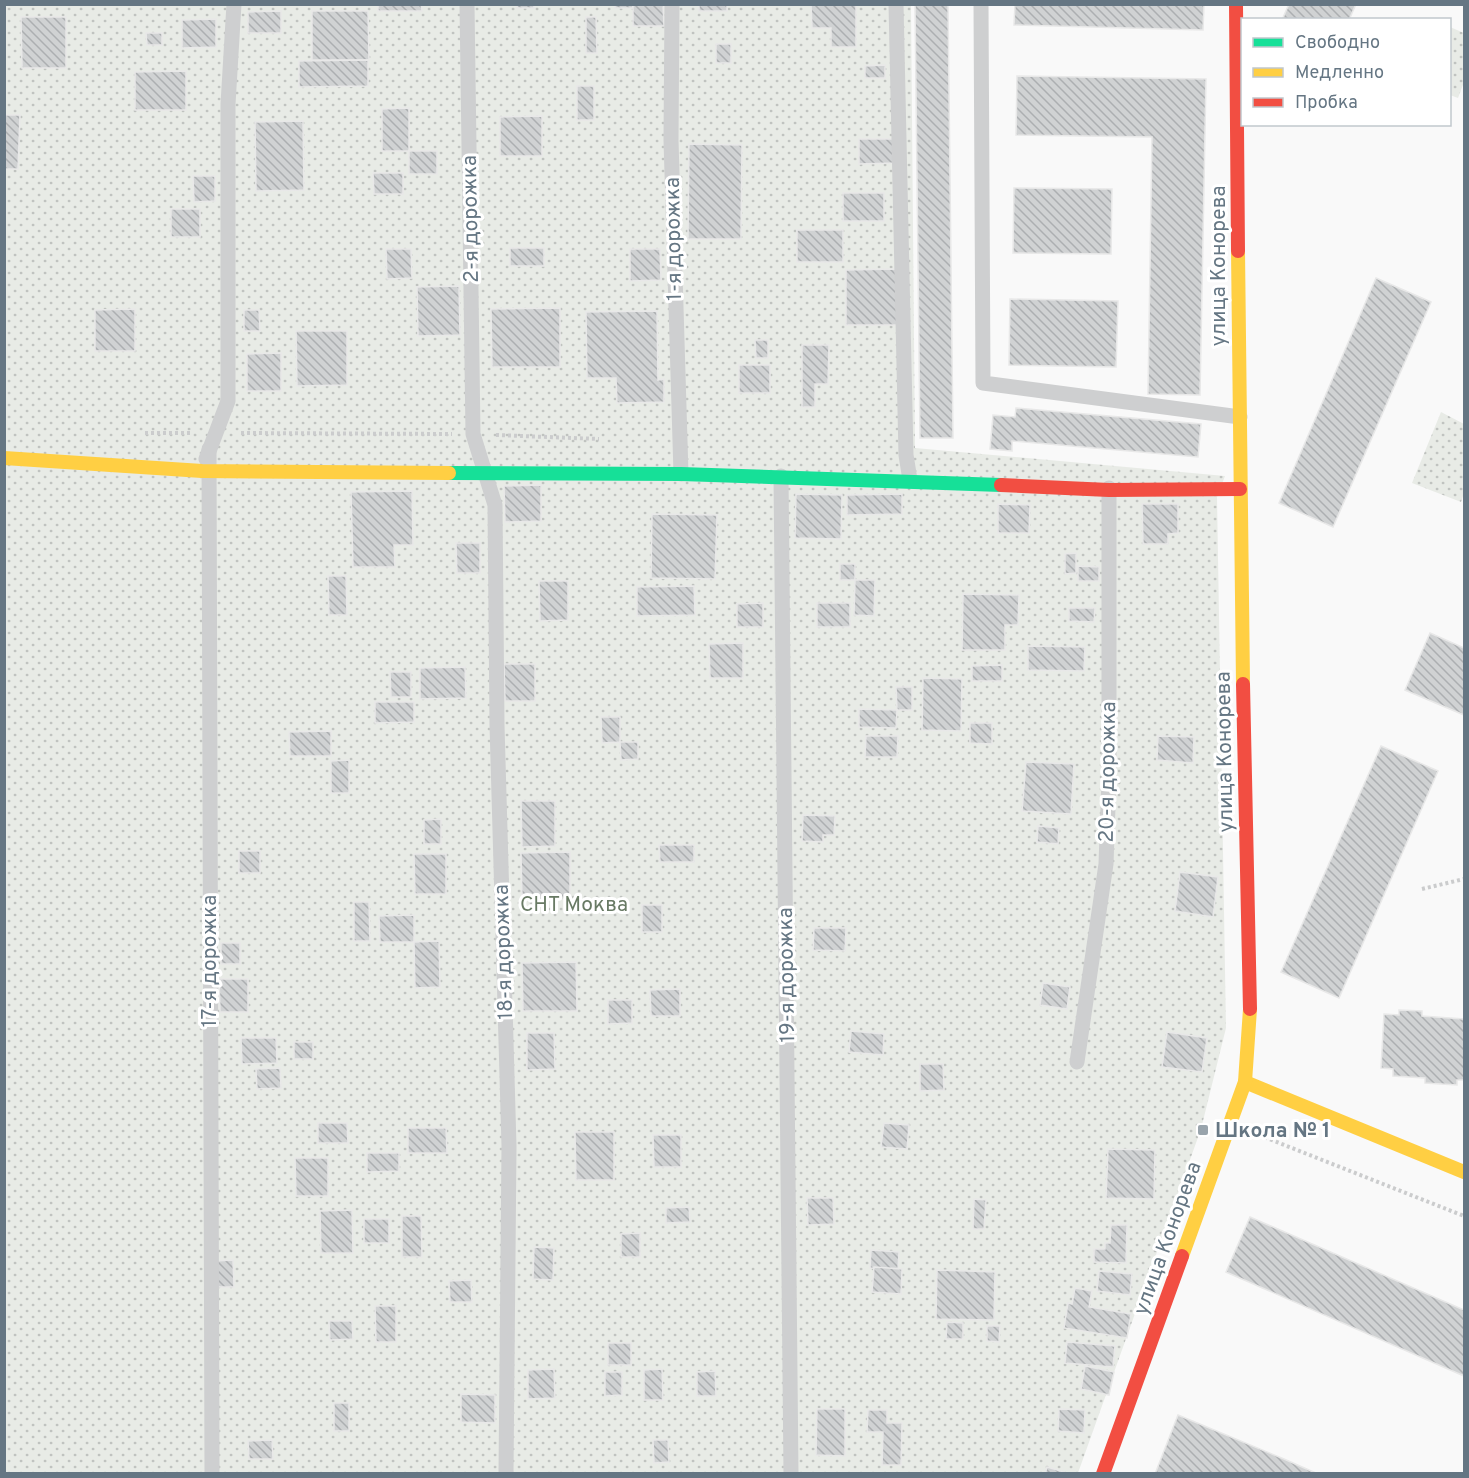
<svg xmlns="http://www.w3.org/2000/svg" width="1469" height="1478" font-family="Overpass,sans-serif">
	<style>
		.green { fill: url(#green-dots) }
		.building { fill: url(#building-back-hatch); stroke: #e8e8e8; stroke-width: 1.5 }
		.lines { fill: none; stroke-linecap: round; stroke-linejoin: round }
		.path { stroke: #cbcccd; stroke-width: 4; stroke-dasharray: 3 3; stroke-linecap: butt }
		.lane { stroke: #cecfd0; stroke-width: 15 }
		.fast { stroke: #16e098; stroke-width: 14 }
		.slow { stroke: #ffcf43; stroke-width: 14 }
		.jam { stroke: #f24e42; stroke-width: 14 }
		.poi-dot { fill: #99a4ac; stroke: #fff; stroke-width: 2 }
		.labels { text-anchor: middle; stroke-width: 6; stroke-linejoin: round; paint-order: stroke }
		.street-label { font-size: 21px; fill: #657683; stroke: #fff }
		.park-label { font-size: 21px; fill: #687a64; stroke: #fff }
		.poi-label { font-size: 21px; font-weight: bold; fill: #657683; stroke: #fff; text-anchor: start }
	</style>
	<defs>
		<pattern id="green-dots" width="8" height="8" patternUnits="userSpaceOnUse" patternTransform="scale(1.5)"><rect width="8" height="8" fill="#e8ebe6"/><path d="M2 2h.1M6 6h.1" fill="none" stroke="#c0c3c0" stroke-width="1.8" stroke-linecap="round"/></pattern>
		<pattern id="building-back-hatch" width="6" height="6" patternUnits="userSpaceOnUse" patternTransform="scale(1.5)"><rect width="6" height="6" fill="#d0d2d3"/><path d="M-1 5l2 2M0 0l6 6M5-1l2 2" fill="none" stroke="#acafb1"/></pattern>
	</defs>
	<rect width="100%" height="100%" fill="#f9f9f9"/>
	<!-- green -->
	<g class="green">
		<path d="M5 5H911L915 448 1225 476 1217 497 1226 1028 1201 1129 1078 1473 5 1474Z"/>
		<path d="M1450 27 1464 33V82L1458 98 1450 95Z"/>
		<path d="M1441 412 1464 424V493L1461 502 1412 483Z"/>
	</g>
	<!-- building -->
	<g class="building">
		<path d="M378 4H421L422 11H378Z"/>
		<rect x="517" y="4" width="17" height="4"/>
		<rect x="615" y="4" width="18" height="4"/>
		<path d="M633 4H663L664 26H633Z"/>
		<rect x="699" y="4" width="28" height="7"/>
		<path d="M811 4H856V47H831V28H812Z"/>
		<path d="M915 4H948L953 438H920Z"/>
		<path d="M1015 4H1204L1203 30 1014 25Z"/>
		<path d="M1289 4H1356L1349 20H1282Z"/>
		<path d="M281 11V33H248V12Z"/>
		<path d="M312 11H368L369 60H312Z"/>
		<path d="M21 17H66V68H22Z"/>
		<path d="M586 17H596L597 53H586Z"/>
		<path d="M216 19V47L182 48V20Z"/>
		<path d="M146 33H162V45H147Z"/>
		<rect x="716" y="44" width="15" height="19"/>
		<path d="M368 60V86L299 87V61Z"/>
		<path d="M885 65V78H865V66Z"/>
		<path d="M186 71V110H135V72Z"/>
		<path d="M1017 76 1206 79 1200 395 1148 394 1152 137 1016 135Z"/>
		<rect x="577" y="86" width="17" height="34"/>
		<path d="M409 108V151H382V109Z"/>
		<path d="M4 115H20L18 169H4Z"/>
		<path d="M542 116V156H500V117Z"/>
		<path d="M303 121 304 190 256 191 255 122Z"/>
		<path d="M859 139H894V163L859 164Z"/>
		<path d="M689 144 742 145 741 239H688Z"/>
		<rect x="409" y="151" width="28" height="23"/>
		<path d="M373 173H403V194H374Z"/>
		<path d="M193 176H215V201L194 202Z"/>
		<path d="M1014 188 1112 189 1111 254 1013 253Z"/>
		<rect x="843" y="193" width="41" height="28"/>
		<rect x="171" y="209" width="29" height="28"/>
		<rect x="797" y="230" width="46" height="32"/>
		<rect x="510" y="248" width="34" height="18"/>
		<path d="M386 249H411L412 278 387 279Z"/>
		<path d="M630 249H660L661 280 630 281Z"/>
		<path d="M898 269V325H846V270Z"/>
		<path d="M1376 278 1431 302 1333 527 1279 503Z"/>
		<path d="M459 286 460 335 418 336 417 287Z"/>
		<path d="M1010 299 1118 301 1116 367 1009 365Z"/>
		<path d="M560 308V367H492L491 309Z"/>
		<path d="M135 309V351H95V310Z"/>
		<path d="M244 310H259L260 331H244Z"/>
		<path d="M657 311 658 380 664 379V402L617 403 616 378H587L586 312Z"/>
		<path d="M296 331H347V385L297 386Z"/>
		<path d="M755 340H768V358H756Z"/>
		<path d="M802 345H829L828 384H815V407H802Z"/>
		<path d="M281 353V391H247V354Z"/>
		<rect x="739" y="365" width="31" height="28"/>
		<path d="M1016 408 1201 424 1198 457 1012 441V451L990 449 993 415 1015 417Z"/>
		<path d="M541 485V521L505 522 504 486Z"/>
		<path d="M412 491 413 545H394L395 567H353L351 492Z"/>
		<path d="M796 494 842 495 841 539 795 538Z"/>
		<path d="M902 494V514L847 515V495Z"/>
		<path d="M998 504 1030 505 1029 533H998Z"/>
		<path d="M1142 504H1178V533L1168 534V544H1143Z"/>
		<path d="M652 514 717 515 715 579 651 578Z"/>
		<path d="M456 543H480V573H457Z"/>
		<path d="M1076 553V573L1065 574V554Z"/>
		<rect x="840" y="564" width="15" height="16"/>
		<path d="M1078 566 1099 567V581H1078Z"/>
		<path d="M328 576H346L347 615H329Z"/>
		<path d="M855 580H875L874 616 854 615Z"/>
		<path d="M539 581H568V620L540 621Z"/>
		<path d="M694 586 695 615 637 616V587Z"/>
		<path d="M963 594 1019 595 1018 625H1005V650H962Z"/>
		<path d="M763 603V627H737V604Z"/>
		<rect x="817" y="603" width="33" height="24"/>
		<path d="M1069 608H1095L1094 622 1069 621Z"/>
		<path d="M1430 633 1464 648V715L1405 690Z"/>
		<path d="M743 643V678H710L709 644Z"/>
		<path d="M1028 646 1085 647 1084 671 1028 670Z"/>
		<path d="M504 664H535V701H505Z"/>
		<path d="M1002 665V681H972V666Z"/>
		<path d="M465 667 466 698 420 699V668Z"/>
		<path d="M390 672H411V697H391Z"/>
		<path d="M923 678 962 679 961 731 922 730Z"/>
		<path d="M896 687H912V710H897Z"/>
		<path d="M375 702H414V722L375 723Z"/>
		<path d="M859 709 897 710 896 728 859 727Z"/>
		<path d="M601 717H620V742L602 743Z"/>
		<path d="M970 723H992V744L970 743Z"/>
		<path d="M331 731V756H290L289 732Z"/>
		<path d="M866 736H898L897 757H865Z"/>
		<path d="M1158 736 1194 737 1193 763 1157 760Z"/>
		<path d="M620 742H638V759L621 760Z"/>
		<path d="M1381 746 1438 771 1339 998 1281 972Z"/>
		<path d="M349 760V793H331V761Z"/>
		<path d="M1026 762 1074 764 1071 814 1022 811Z"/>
		<path d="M521 801H555V846L522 847Z"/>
		<path d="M803 815 835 816 834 835H823V842L802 841Z"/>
		<path d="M441 819V844H424V820Z"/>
		<path d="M1038 826 1059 828 1058 844 1037 842Z"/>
		<path d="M659 845H694V862H660Z"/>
		<rect x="239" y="851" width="21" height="22"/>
		<path d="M570 852V899L522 900 521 853Z"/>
		<path d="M414 854H446V894H415Z"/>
		<path d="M1180 872 1218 877 1213 917 1175 911Z"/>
		<path d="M354 902H369L370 941H354Z"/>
		<rect x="642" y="905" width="20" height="27"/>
		<path d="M414 915V942H380L379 916Z"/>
		<path d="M814 928H846L845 951 813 950Z"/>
		<path d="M439 941 440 987 415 988 414 942Z"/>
		<rect x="221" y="943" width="19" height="21"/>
		<path d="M576 962 577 1011H523L522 963Z"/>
		<path d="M219 979H248V1012H220Z"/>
		<path d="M1043 983 1070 987 1067 1009 1040 1005Z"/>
		<path d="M680 989V1016H651L650 990Z"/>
		<path d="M608 1000H632V1023L608 1024Z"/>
		<path d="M1399 1010 1422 1011V1016L1464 1019V1080H1457V1085L1425 1083V1078L1393 1076V1069L1381 1068 1384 1014 1399 1015Z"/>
		<path d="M851 1031 884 1034 883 1055 849 1052Z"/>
		<path d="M1167 1032 1207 1038 1202 1072 1162 1067Z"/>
		<path d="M527 1033H554L555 1069 527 1070Z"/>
		<path d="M241 1038H276L277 1063 242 1064Z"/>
		<rect x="294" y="1042" width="19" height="17"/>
		<path d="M920 1064H943L944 1090 920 1091Z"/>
		<path d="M280 1068 281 1088 257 1089 256 1069Z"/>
		<path d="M318 1123H347L348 1143H318Z"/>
		<path d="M884 1123 909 1125 907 1149 881 1147Z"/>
		<path d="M408 1128H446L447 1153H408Z"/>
		<path d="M575 1132H614V1180H576Z"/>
		<path d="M653 1135H681V1167H654Z"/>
		<path d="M1108 1149 1155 1150 1154 1199 1106 1198Z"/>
		<path d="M367 1153H399V1171L367 1172Z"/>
		<path d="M295 1158H328V1196H296Z"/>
		<path d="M807 1198H833L834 1224 808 1225Z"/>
		<path d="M974 1199 986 1200 984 1229H973Z"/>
		<path d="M689 1207 690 1222 666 1223V1208Z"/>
		<path d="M352 1210 353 1253H321L320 1211Z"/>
		<path d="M402 1216H421L422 1257H402Z"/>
		<path d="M1250 1217 1464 1310V1376L1226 1272Z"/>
		<rect x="364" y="1219" width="25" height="24"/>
		<path d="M1111 1225H1127L1126 1263 1094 1262V1249H1105V1243H1110Z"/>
		<path d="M640 1233V1257H621V1234Z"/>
		<path d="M534 1247 554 1248 553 1280 533 1279Z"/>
		<path d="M871 1250 899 1252 898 1269 870 1268Z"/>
		<path d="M233 1260 234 1287H215V1261Z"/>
		<path d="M874 1267 902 1269 901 1294 872 1292Z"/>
		<path d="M937 1270 995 1272 994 1320 936 1319Z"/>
		<path d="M1099 1271 1132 1274 1130 1295 1097 1291Z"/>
		<path d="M471 1280 472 1302H450L449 1281Z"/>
		<path d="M1075 1288 1092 1291 1089 1307 1131 1314 1127 1338 1064 1328 1068 1303 1072 1304Z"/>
		<path d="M375 1306H396V1342H376Z"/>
		<path d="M329 1321H352L353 1339 330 1340Z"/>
		<path d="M947 1322 963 1323V1339H946Z"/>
		<path d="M987 1326H1000L999 1342 987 1341Z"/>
		<path d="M1067 1342 1115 1346 1113 1367 1065 1363Z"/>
		<rect x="608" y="1343" width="23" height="22"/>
		<path d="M1085 1366 1114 1372 1109 1395 1081 1389Z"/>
		<path d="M554 1369 555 1398 528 1399V1370Z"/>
		<path d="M662 1369 663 1400H644V1370Z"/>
		<path d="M715 1371 716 1396H697V1372Z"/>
		<path d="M605 1372H622V1395L605 1396Z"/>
		<path d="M461 1394 495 1395V1423L461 1422Z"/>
		<rect x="334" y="1403" width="15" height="28"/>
		<path d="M817 1409H845V1456L816 1455Z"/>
		<path d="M1059 1409 1085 1410 1084 1433 1058 1431Z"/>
		<path d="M868 1410H887V1423H902L901 1465H882L883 1432H867Z"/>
		<path d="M1178 1415 1284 1459 1318 1474H1155Z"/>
		<path d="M272 1440 273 1459H249L248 1441Z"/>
		<path d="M653 1440H668L669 1462 654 1463Z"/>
		<path d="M1047 1467 1071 1474H1045Z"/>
	</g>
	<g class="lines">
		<!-- path -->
		<g class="path">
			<path d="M145 433H191"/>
			<path d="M241 433 452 434"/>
			<path d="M496 435 599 439"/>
			<path d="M1422 889 1464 879"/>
			<path d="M1259 1135 1464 1216"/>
		</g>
		<!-- lane -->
		<g class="lane">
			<path d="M467 4 473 434 495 505 497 725 509 1146 506 1474"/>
			<path d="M672 4 671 140 681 474"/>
			<path d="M896 4 906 455 910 480"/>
			<path d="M981 4 983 383 1240 417"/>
			<path d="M209 449 212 1474"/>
			<path d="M206 459 228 401V104L234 4"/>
			<path d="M781 476 791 1474"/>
			<path d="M1077 1062 1106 864 1109 778V488"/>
		</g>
		<!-- fast -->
		<path class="fast" d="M449 473 681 474 1001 485"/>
		<!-- slow -->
		<g class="slow">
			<path d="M1238 251 1243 684"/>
			<path d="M4 458 202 471 449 473"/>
			<path d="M1245 1082 1464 1172"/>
			<path d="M1182 1256 1245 1082 1250 1009"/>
		</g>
		<!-- jam -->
		<g class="jam">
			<path d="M1236 4 1238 251"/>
			<path d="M1001 485 1109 490 1240 489"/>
			<path d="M1243 684 1250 1009"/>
			<path d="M1103 1474 1182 1256"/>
		</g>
	</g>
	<!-- markers -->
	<rect class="poi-dot" x="1197" y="1124" width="12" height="12" rx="3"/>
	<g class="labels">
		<!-- street labels -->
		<g class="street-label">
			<text transform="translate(470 219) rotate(-91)" y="7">2-я дорожка</text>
			<text transform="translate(673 239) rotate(-91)" y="7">1-я дорожка</text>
			<text transform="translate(1218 266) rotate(-90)" y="7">улица Конорева</text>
			<text transform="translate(1224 752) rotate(-91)" y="7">улица Конорева</text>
			<text transform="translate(1107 772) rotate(-89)" y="7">20-я дорожка</text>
			<text transform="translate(503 952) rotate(-92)" y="7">18-я дорожка</text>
			<text transform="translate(209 961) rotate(-90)" y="7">17-я дорожка</text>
			<text transform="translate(786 975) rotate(-91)" y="7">19-я дорожка</text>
			<text transform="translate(1167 1238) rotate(-70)" y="7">улица Конорева</text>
		</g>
		<!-- park labels -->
		<g class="park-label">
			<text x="574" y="911">СНТ Моква</text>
		</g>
		<!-- poi labels -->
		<g class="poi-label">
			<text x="1215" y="1137">Школа № 1</text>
		</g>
	</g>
	<!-- border -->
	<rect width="1469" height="1478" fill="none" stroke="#657683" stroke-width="12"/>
	<!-- legend -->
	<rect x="1241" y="18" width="210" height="108" fill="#ffffff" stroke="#c1c8cd" stroke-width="1.5"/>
	<rect x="1253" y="38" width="30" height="9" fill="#16e098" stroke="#c1c8cd" stroke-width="1.5"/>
	<text x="1295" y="48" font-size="18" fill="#657683">Свободно</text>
	<rect x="1253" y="68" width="30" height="9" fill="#ffcf43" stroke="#c1c8cd" stroke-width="1.5"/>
	<text x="1295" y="78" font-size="18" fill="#657683">Медленно</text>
	<rect x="1253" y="98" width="30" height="9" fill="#f24e42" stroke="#c1c8cd" stroke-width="1.5"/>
	<text x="1295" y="108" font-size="18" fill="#657683">Пробка</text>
</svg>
